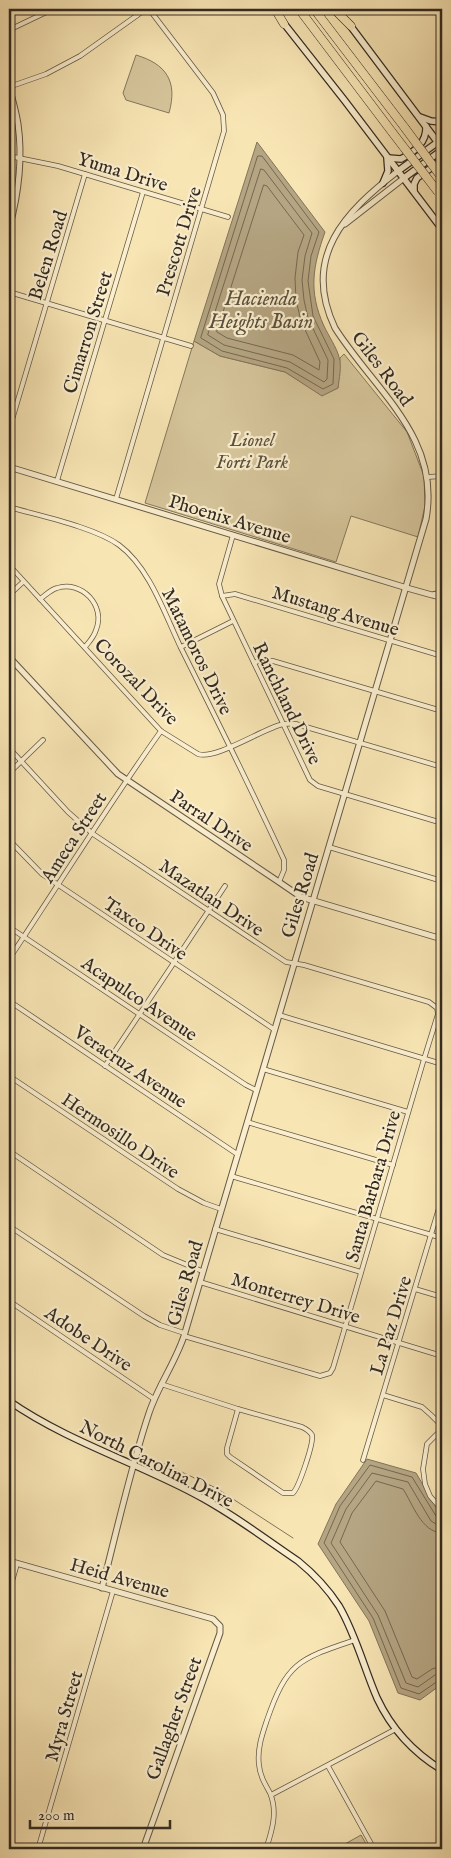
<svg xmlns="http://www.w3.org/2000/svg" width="451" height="1858" font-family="'IM FELL English',serif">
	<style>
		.green { fill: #d6c59b; stroke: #84785e }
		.water { fill: #b5a582; stroke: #81745b }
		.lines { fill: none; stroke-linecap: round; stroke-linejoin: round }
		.shore { stroke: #746852; stroke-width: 1 }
		.stream { stroke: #81745b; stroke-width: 1 }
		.minor-casing { stroke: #645946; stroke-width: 5.5 }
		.tertiary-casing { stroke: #645946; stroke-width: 7 }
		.secondary-casing { stroke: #322a21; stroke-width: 8 }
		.motorway-casing { stroke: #322a21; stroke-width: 9 }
		.minor { stroke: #faeece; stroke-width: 4 }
		.tertiary { stroke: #faeece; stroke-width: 5 }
		.secondary { stroke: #faeece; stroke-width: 5.5 }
		.motorway { stroke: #f8e5b4; stroke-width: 8 }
		.motorway-bridge-casing { stroke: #322a21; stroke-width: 9; stroke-linecap: butt }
		.motorway-bridge { stroke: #f8e5b4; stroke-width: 8 }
		.labels { text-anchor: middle; stroke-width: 4.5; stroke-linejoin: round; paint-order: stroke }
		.street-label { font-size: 19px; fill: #322a21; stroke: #faeece }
		.park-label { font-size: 19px; font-style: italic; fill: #5b5140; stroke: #faeece }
		.water-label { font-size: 20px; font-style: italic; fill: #594f3e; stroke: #faeece }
	</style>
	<rect width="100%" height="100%" fill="#f8e5b4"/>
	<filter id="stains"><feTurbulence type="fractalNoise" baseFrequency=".004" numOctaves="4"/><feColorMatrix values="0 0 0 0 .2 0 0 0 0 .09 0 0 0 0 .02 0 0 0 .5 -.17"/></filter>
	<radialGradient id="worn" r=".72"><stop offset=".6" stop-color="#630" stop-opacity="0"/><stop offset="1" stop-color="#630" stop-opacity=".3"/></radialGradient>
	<!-- green -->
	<g class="green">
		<path d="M136 55C166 64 178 81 169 113L126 100 123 93Z"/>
		<path d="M194 341 220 356 285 372 322 395 338 388 340 358 344 354 407 432 424 476 425 506 418 537 351 516 336 562 145 503Z"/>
		<path d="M361 1835 369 1849H336Z"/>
	</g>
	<!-- water -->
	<g class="water">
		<path d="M257 142 325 232C313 266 308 291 324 326 328 335 337 348 339 357 342 366 339 379 338 388L322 396 285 372 220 356 194 341Z"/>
		<path d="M367 1459 416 1473 442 1517V1684L420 1700 398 1693 369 1621 318 1544 336 1504Z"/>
	</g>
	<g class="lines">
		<!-- shore -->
		<g class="shore">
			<path d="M258 156H262L319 232 311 256 308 281 313 316 334 359 333 384 323 389 287 368 222 351 201 338Z"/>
			<path d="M261 169 264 170 312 233 305 256 302 280 304 300 308 318 328 360 327 379 324 382 290 362 224 345 208 335Z"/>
			<path d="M264 185 267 186 304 235 298 252 295 278 296 300 301 321 320 362 319 370 293 355 227 338 217 332Z"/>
			<path d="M442 1519 436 1516 412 1477 370 1465 340 1506 324 1543 373 1618 401 1688 419 1694 438 1681 442 1680"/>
			<path d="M442 1525 436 1524 431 1521 408 1482 372 1473 346 1509 331 1543 378 1615 406 1683 418 1687 435 1675 442 1674"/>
			<path d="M442 1533C421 1532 413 1504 403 1489L376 1481 352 1513 340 1542 385 1611 412 1677 417 1679 432 1669 442 1666"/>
		</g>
		<!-- stream -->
		<path class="stream" d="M158 1461 216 1488 293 1538"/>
		<defs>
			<g id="minor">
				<path d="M9 30 53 9"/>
				<path d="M9 87 46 74 80 56 146 9"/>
				<path d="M9 156 58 166 228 217"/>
				<path d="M9 292 191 346"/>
				<path d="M9 430 85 174"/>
				<path d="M428 477 442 476"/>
				<path d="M57 481 143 192"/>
				<path d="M116 499 224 131 223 115 213 93 149 9"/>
				<path d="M9 507C40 516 94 527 119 545 150 568 165 615 181 648 216 718 251 788 284 860V870L279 882"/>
				<path d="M233 535 219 584 222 596 310 780 318 786 442 823"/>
				<path d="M9 565 161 731 198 754C215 760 261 730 280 725 285 723 291 724 296 724L442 767"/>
				<path d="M9 595 23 582"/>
				<path d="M222 596 235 594 442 656"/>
				<path d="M434 596 442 598"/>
				<path d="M40 599C46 595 50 590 57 588 82 580 106 606 96 630 94 637 89 642 85 647"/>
				<path d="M181 647 233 621"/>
				<path d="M254 663 261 660 273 661 442 711"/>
				<path d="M9 748 68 812 93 834 286 962 304 965 429 1002 437 1008 438 1014 424 1059 333 1368 330 1373 320 1376 184 1336"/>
				<path d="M9 773 43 740"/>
				<path d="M9 840 42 874 275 1030"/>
				<path d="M329 847 442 881"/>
				<path d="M9 927 199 1054 246 1085 256 1090"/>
				<path d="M9 959C60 883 108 805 161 731"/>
				<path d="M9 1001 237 1154"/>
				<path d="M279 1015 442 1064"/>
				<path d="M105 1066 225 886"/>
				<path d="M263 1069 408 1112"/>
				<path d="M9 1076 178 1189 204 1203 221 1209"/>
				<path d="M247 1122 393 1165"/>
				<path d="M9 1151 163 1255 202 1271"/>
				<path d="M231 1176 442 1238"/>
				<path d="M9 1226 144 1316 160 1325 184 1333"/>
				<path d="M215 1229 361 1272"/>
				<path d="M200 1282 442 1356"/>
				<path d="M415 1289 442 1297"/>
				<path d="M9 1301 154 1399"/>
				<path d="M161 1384 238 1409"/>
				<path d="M383 1395 422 1407 431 1415 442 1426"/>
				<path d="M238 1409 302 1427C306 1429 310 1431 312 1435 314 1443 299 1487 293 1493H283L230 1457 227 1454V1448Z"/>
				<path d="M442 1429 427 1444 423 1469 425 1484 430 1496 442 1510"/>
				<path d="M363 1460 442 1198"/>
				<path d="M9 1592 17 1564"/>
				<path d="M328 1766 374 1849"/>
				<path d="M271 1795 396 1729"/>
				<path d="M38 1849 113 1591"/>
				<path d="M266 1849C272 1831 278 1812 270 1793 265 1784 260 1776 259 1765 257 1749 262 1735 267 1720 287 1662 299 1659 355 1640"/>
				<path d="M416 1849 422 1847 431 1849"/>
			</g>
			<g id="tertiary">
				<path d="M9 86C12 98 16 111 18 124 23 159 18 196 9 229"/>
				<path d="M345 224 404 178"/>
				<path d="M9 467 407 588 432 595 442 593"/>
				<path d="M9 657 118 774 279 882 301 897 442 939"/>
				<path d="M9 1561 213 1619 220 1626V1633C195 1705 168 1777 143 1849"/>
				<path d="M102 1588C117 1530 130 1470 149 1413 158 1386 175 1363 184 1336L426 519C441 437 375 391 335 328 301 257 345 212 398 171"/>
			</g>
			<g id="secondary">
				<path d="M282 21 345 101 442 229"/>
				<path d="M349 24 442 148"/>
				<path d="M420 117 431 121 442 122"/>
				<path d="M388 158 401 159C414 152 427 143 426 126"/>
				<path d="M398 171 442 139"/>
				<path d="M404 178 442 150"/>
				<path d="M383 183 388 171 387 158"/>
				<path d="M414 191V184L417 178 442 160"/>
				<path d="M9 1401C65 1440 132 1461 193 1493 230 1512 264 1538 298 1561 314 1574 328 1589 339 1606 356 1635 364 1668 377 1698 391 1728 414 1753 442 1770"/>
			</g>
			<g id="motorway">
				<path d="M275 9 284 24"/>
				<path d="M299 9 392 132"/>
				<path d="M314 9 405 128"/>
				<path d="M334 9 351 26"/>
			</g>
		</defs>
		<!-- minor casing -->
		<use href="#minor" class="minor-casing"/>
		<!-- tertiary casing -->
		<use href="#tertiary" class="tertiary-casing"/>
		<!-- secondary casing -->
		<use href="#secondary" class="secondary-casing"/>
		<!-- motorway casing -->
		<use href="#motorway" class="motorway-casing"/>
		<!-- minor -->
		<use href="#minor" class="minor"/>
		<!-- tertiary -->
		<use href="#tertiary" class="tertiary"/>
		<!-- secondary -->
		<use href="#secondary" class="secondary"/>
		<!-- motorway -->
		<use href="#motorway" class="motorway"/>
		<defs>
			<g id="motorway-bridge">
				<path d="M405 128 442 178"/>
				<path d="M392 132 438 192"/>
			</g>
		</defs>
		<!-- motorway-bridge casing -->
		<use href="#motorway-bridge" class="motorway-bridge-casing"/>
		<!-- motorway-bridge -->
		<use href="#motorway-bridge" class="motorway-bridge"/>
	</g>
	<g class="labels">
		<!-- street labels -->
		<g class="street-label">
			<text transform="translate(123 171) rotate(17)" y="7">Yuma Drive</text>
			<text transform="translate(178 241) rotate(-73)" y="7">Prescott Drive</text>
			<text transform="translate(47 255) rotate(-73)" y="7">Belen Road</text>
			<text transform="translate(87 332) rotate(-73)" y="7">Cimarron Street</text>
			<text transform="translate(383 368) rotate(53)" y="7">Giles Road</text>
			<text transform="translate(230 518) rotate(17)" y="7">Phoenix Avenue</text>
			<text transform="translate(336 610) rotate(17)" y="7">Mustang Avenue</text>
			<text transform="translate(198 651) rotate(64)" y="7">Matamoros Drive</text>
			<text transform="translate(137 681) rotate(46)" y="7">Corozal Drive</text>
			<text transform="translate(288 703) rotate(64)" y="7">Ranchland Drive</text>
			<text transform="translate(212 820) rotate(34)" y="7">Parral Drive</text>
			<text transform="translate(73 837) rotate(-57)" y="7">Ameca Street</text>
			<text transform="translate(299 895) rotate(-73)" y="7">Giles Road</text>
			<text transform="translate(212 897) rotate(34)" y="7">Mazatlan Drive</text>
			<text transform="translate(146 928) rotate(34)" y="7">Taxco Drive</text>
			<text transform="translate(140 998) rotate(34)" y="7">Acapulco Avenue</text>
			<text transform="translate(131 1066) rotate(34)" y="7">Veracruz Avenue</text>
			<text transform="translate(121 1135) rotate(34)" y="7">Hermosillo Drive</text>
			<text transform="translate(372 1186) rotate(-74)" y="7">Santa Barbara Drive</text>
			<text transform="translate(184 1283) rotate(-74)" y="7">Giles Road</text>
			<text transform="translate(296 1297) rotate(17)" y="7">Monterrey Drive</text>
			<text transform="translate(390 1325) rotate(-73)" y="7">La Paz Drive</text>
			<text transform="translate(89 1338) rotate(34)" y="7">Adobe Drive</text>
			<text transform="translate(157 1463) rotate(27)" y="7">North Carolina Drive</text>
			<text transform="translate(120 1577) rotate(16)" y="7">Heid Avenue</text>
			<text transform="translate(63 1716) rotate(-74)" y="7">Myra Street</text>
			<text transform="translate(173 1718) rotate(-70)" y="7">Gallagher Street</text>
		</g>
		<!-- park labels -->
		<g class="park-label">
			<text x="252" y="446">Lionel<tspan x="252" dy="22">Forti Park</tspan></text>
		</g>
		<!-- water labels -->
		<g class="water-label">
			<text x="261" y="305">Hacienda<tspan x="261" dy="23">Heights Basin</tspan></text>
		</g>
	</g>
	<!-- margin -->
	<rect width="451" height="1858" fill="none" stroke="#f8e5b4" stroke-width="30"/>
	<rect x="10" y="10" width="431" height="1838" fill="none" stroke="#322a21" stroke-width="2.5"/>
	<rect x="15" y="15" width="421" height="1828" fill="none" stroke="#322a21"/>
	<!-- scale -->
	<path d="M30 1820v8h140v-8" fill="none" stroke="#322a21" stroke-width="2.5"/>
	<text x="38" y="1820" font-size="15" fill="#322a21" stroke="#faeece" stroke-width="4" paint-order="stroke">200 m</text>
	<rect width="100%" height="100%" filter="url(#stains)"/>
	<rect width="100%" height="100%" fill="url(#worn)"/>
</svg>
